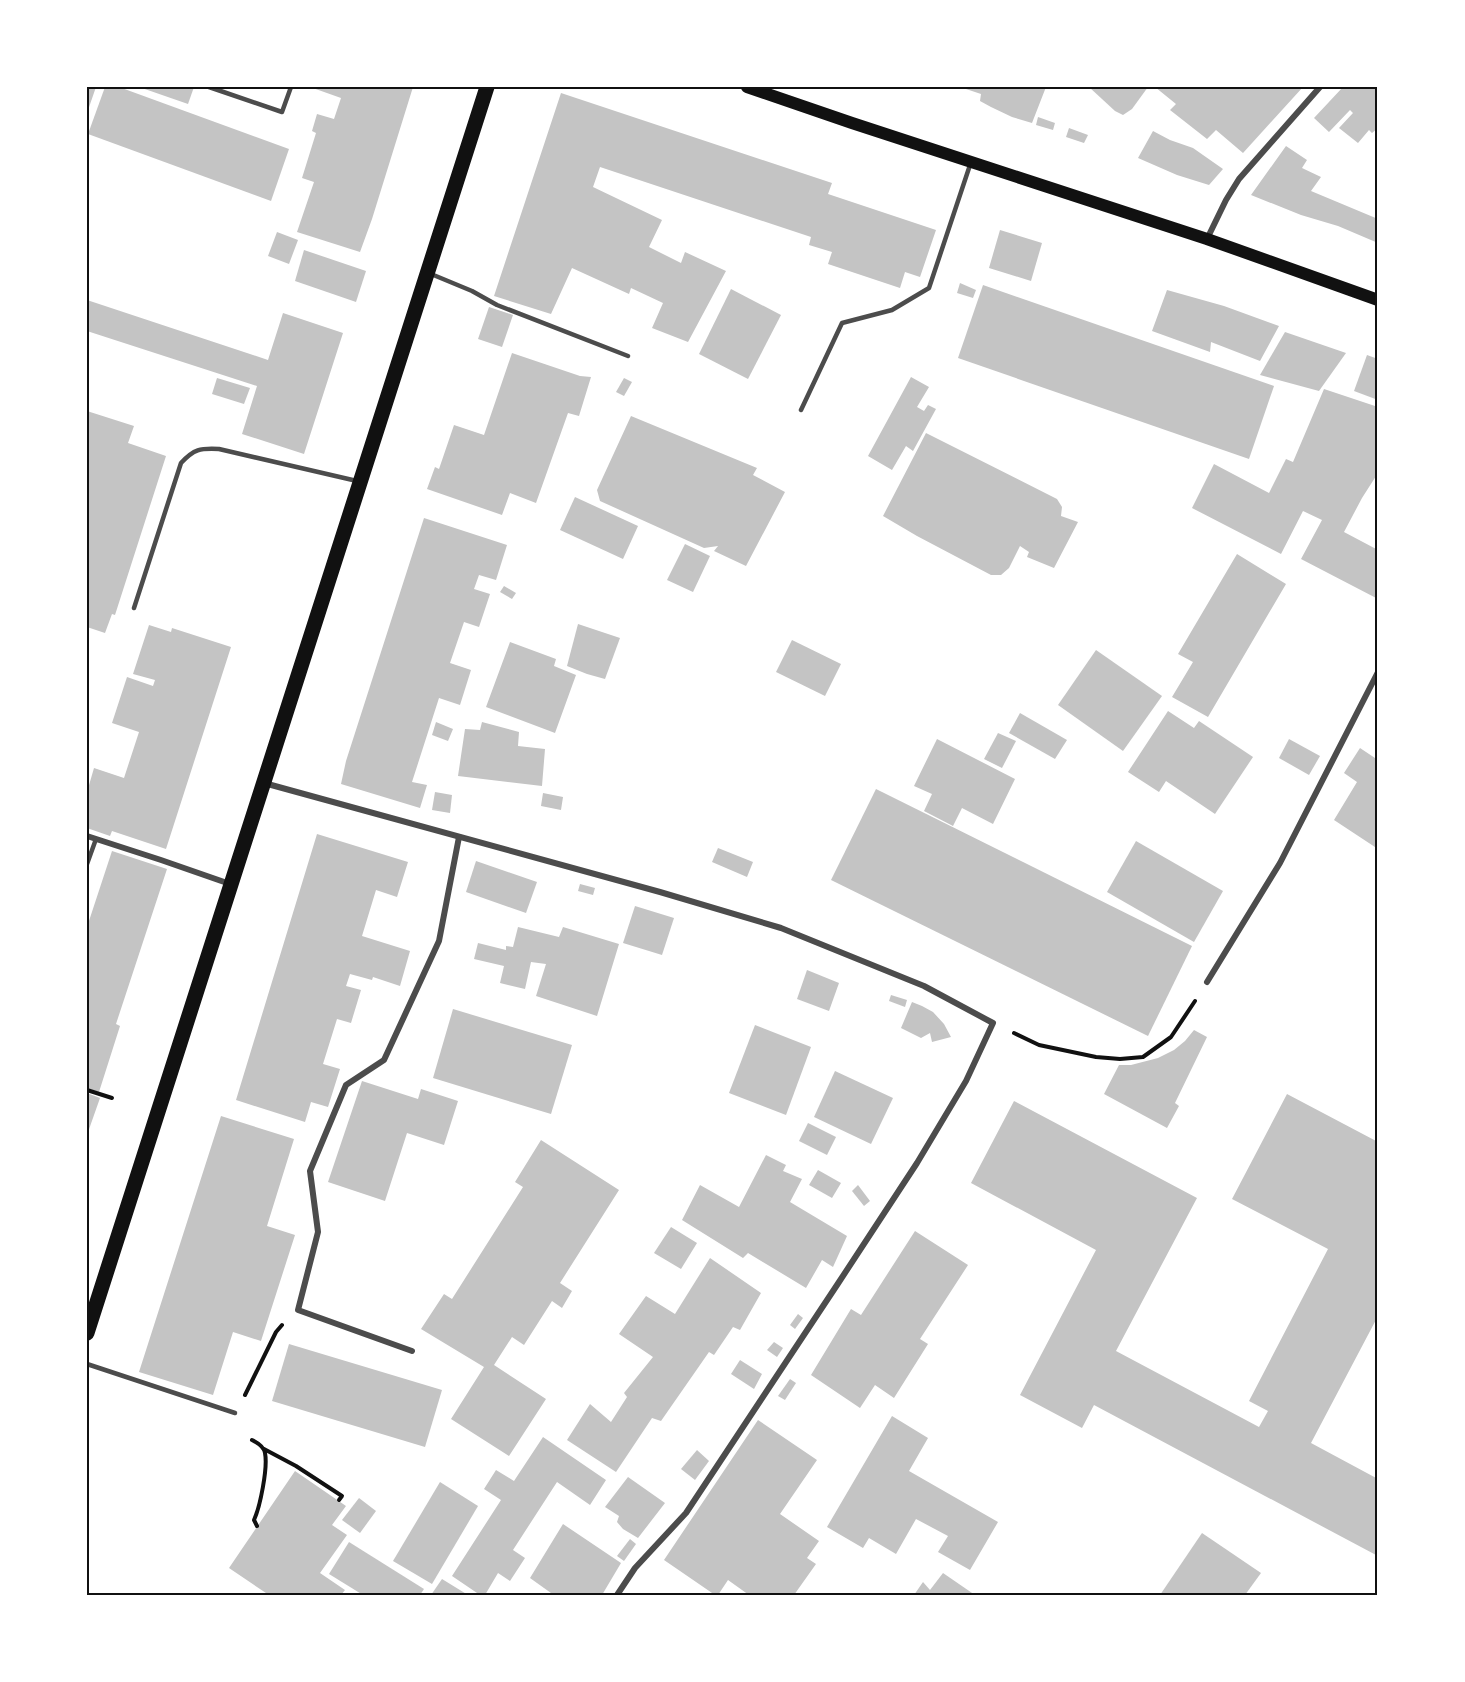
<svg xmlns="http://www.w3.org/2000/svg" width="1465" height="1682" font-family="Rubik,sans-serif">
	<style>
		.building { fill: #c4c4c4 }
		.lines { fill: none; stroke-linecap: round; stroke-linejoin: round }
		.path { stroke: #111; stroke-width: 4 }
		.service { stroke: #4c4c4c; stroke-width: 4.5 }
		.minor { stroke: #4c4c4c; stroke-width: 6 }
		.secondary { stroke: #111; stroke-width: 12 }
		.primary { stroke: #111; stroke-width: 15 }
		.neatline { fill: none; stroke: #111; stroke-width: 2 }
	</style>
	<rect width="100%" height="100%" fill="#fff"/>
	<!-- building -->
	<g class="building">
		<path d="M87 87H96L87 113Z"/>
		<path d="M105 87H119L289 149 271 201 88 134Z"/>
		<path d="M139 87H194L188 104Z"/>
		<path d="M310 87H413L372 219 360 252 297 232 314 182 302 178 316 133 312 131 317 114 334 119 341 98Z"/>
		<path d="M960 87H1046L1032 123 1012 117 991 107 980 101 981 94Z"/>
		<path d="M1089 87H1148L1132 109 1123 115 1115 111Z"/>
		<path d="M1155 87H1303L1243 153 1216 130 1207 139 1170 110 1176 104Z"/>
		<path d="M1343 87H1378V128L1372 133 1369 130 1358 143 1339 128 1353 113 1350 110 1329 132 1314 118Z"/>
		<path d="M561 93 832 183 828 194 936 230 920 277 905 272 900 288 828 264 832 252 809 245 811 237 600 167 593 187 662 220 649 247 681 263 685 252 726 271 688 342 652 328 663 303 631 288 629 294 572 268 551 314 494 296Z"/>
		<path d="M1038 117 1055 123 1053 130 1036 125Z"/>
		<path d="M1069 128 1088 135 1084 143 1066 137Z"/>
		<path d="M1153 131 1170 140 1193 148 1223 169 1209 185 1177 175 1138 158Z"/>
		<path d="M1286 146 1307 160 1302 168 1321 177 1311 191 1378 219V243L1338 226 1301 215 1251 195Z"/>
		<path d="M1000 230 1042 243 1031 281 989 268Z"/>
		<path d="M277 232 298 240 289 264 268 256Z"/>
		<path d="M304 250 366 271 356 302 295 281Z"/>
		<path d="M960 283 976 290 973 298 957 293Z"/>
		<path d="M983 285 1274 386 1249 459 958 358Z"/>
		<path d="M731 289 781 315 748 379 699 354Z"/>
		<path d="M1167 290 1224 306 1279 326 1260 361 1211 342 1210 352 1152 331Z"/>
		<path d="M87 300 268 360 283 313 343 333 304 454 242 434 257 386 87 331Z"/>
		<path d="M489 307 513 315 502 347 478 339Z"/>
		<path d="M1285 332 1346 353 1319 391 1260 375Z"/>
		<path d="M512 353 580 376 591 377 579 416 568 413 536 503 510 493 502 515 427 489 435 467 439 469 454 425 484 435Z"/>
		<path d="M1367 355 1378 359V400L1354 391Z"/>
		<path d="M911 377 929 387 917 407 924 411 928 405 936 409 913 451 906 446 892 470 868 456Z"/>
		<path d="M217 378 250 388 244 404 212 394Z"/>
		<path d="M624 378 632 382 624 396 616 392Z"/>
		<path d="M1324 389 1378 407V473L1362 498 1344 532 1378 550V599L1301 559 1322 520 1303 511 1281 554 1192 508 1214 464 1269 493 1286 459 1293 462Z"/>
		<path d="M87 411 134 426 128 443 166 456 115 615 112 614 105 633 87 627Z"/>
		<path d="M631 416 757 468 753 475 785 492 746 566 714 551 718 546 704 548 600 501 597 490Z"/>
		<path d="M926 433 1057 499 1062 507 1061 516 1078 522 1054 568 1027 557 1029 552 1020 546 1009 568 1001 575H991L917 536 883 516Z"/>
		<path d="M575 497 638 526 623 559 560 530Z"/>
		<path d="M424 518 507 545 496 580 479 575 474 589 490 594 479 627 464 622 450 663 471 670 460 705 439 698 412 782 427 785 420 808 341 784 346 761Z"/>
		<path d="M685 544 710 556 693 592 667 580Z"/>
		<path d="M1237 554 1286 584 1208 717 1172 697 1193 662 1178 654Z"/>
		<path d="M504 586 516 593 512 599 500 592Z"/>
		<path d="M578 624 620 638 605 679 587 674 567 666Z"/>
		<path d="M149 625 171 632 172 628 231 647 166 849 112 831 110 836 87 828V792L94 768 124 778 139 732 112 723 127 677 153 686 155 680 133 674Z"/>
		<path d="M792 640 841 664 825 696 776 672Z"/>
		<path d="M510 642 556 659 554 666 576 675 555 733 486 707Z"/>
		<path d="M1096 650 1162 696 1123 751 1058 705Z"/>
		<path d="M1168 711 1194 728 1199 721 1253 757 1215 814 1166 781 1159 792 1128 772Z"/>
		<path d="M1020 713 1067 740 1055 759 1009 733Z"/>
		<path d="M436 722 453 729 448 741 432 735Z"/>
		<path d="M482 722 519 732 518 746 545 749 542 786 458 776 465 729 480 730Z"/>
		<path d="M998 733 1016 741 1002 768 984 759Z"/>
		<path d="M937 739 1015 779 993 824 962 808 953 826 924 811 932 794 914 786Z"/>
		<path d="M1289 739 1320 756 1309 775 1279 758Z"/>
		<path d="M1360 748 1378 760V849L1334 820 1357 782 1344 773Z"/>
		<path d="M876 789 1192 946 1148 1036 831 880Z"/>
		<path d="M435 792 452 795 450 813 432 810Z"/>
		<path d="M543 793 563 797 561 810 541 806Z"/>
		<path d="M317 834 408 862 397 897 376 890 362 936 410 951 400 986 373 977 372 980 350 974 346 986 361 990 351 1023 337 1019 323 1064 340 1069 328 1107 311 1102 305 1122 236 1100Z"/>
		<path d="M1136 841 1223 891 1194 942 1107 892Z"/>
		<path d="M718 848 753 862 747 877 712 862Z"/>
		<path d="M112 851 167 869 116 1024 120 1026 99 1092 87 1088V927Z"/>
		<path d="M476 861 537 882 526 913 466 892Z"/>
		<path d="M580 884 595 888 593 895 578 891Z"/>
		<path d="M635 906 674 918 662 955 623 943Z"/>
		<path d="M518 927 559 937 563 927 619 944 597 1016 536 996 546 964 531 962 525 989 500 983 504 966 474 959 478 943 506 950V946L513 947Z"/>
		<path d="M807 970 839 983 829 1011 797 999Z"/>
		<path d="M891 995 907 1000 905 1007 889 1001Z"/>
		<path d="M912 1002 922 1006 933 1012 944 1024 951 1037 932 1042 930 1033 921 1038 901 1028Z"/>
		<path d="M453 1009 572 1045 551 1114 433 1078Z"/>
		<path d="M755 1025 811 1047 786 1115 729 1093Z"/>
		<path d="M1194 1030 1207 1037 1175 1103 1179 1106 1167 1128 1104 1094 1119 1065H1131L1158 1058 1174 1050 1185 1041Z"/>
		<path d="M835 1071 893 1098 871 1144 814 1117Z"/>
		<path d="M362 1081 418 1099 421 1089 458 1101 444 1145 407 1133 385 1201 328 1182Z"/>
		<path d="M87 1093 100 1098 87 1135Z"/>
		<path d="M1287 1094 1378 1142V1316L1311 1443 1378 1479V1551L1376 1555 1094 1405 1082 1428 1020 1395 1096 1250 971 1183 1014 1101 1197 1198 1116 1351 1259 1427 1268 1411 1249 1401 1328 1249 1232 1199Z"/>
		<path d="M221 1116 294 1139 267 1226 295 1235 261 1341 233 1332 213 1395 139 1372Z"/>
		<path d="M808 1123 836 1137 827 1155 799 1141Z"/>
		<path d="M541 1140 619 1190 560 1283 572 1291 562 1308 552 1301 524 1345 512 1337 494 1365 546 1399 509 1456 451 1419 484 1367 421 1329 444 1294 452 1299 523 1187 515 1182Z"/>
		<path d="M766 1155 786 1165 783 1171 802 1179 790 1202 847 1236 833 1267 822 1260 806 1288 748 1253 743 1258 682 1220 700 1185 739 1207Z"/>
		<path d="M818 1170 841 1183 832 1198 809 1185Z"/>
		<path d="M858 1185 870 1201 864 1206 852 1191Z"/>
		<path d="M671 1227 697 1243 681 1269 654 1253Z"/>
		<path d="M915 1231 968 1265 920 1339 928 1344 894 1398 875 1385 860 1408 811 1375 851 1309 861 1315Z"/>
		<path d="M710 1258 761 1293 740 1330 733 1327 714 1355 709 1352 661 1421 652 1418 616 1472 567 1440 590 1404 611 1422 627 1397 624 1393 653 1357 619 1334 646 1296 675 1314Z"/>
		<path d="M798 1314 803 1318 795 1329 790 1325Z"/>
		<path d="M774 1342 783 1348 777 1357 767 1350Z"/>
		<path d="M289 1344 442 1390 425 1447 272 1401Z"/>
		<path d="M740 1360 762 1374 754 1389 731 1374Z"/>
		<path d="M790 1379 796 1383 785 1400 778 1396Z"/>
		<path d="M892 1416 928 1438 909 1471 998 1522 970 1570 938 1552 948 1536 916 1519 896 1554 869 1538 863 1548 827 1527Z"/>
		<path d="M758 1420 817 1460 780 1514 819 1541 807 1558 816 1564 794 1595H749L728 1580 718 1595H715L664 1560Z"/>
		<path d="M543 1437 606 1480 590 1505 557 1482 513 1550 525 1558 510 1581 498 1573 485 1595H480L452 1576 501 1500 484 1489 496 1470 514 1481Z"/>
		<path d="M697 1450 709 1461 695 1480 681 1469Z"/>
		<path d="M295 1471 346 1506 332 1525 347 1535 320 1573 345 1590 341 1595H269L229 1568Z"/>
		<path d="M628 1477 665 1503 638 1538 623 1529 617 1522 619 1516 605 1507Z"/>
		<path d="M440 1482 478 1506 432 1584 393 1561Z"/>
		<path d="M359 1498 376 1511 360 1533 342 1520Z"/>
		<path d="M563 1524 621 1563 602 1595H550L551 1593 530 1578Z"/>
		<path d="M1202 1533 1261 1573 1245 1595H1160Z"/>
		<path d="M630 1539 636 1544 624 1561 617 1556Z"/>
		<path d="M349 1542 424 1589 420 1595H363L329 1574Z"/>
		<path d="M943 1573 975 1595H914L923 1582 930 1590Z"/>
		<path d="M442 1579 468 1595H431Z"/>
	</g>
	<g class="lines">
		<!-- path -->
		<g class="path">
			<path d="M1014 1033 1039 1045 1096 1057 1120 1059 1143 1057 1171 1037 1195 1001"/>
			<path d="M87 1090 112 1098"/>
			<path d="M245 1395 276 1332 282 1325"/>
			<path d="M252 1440C258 1443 264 1447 265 1453 268 1468 260 1507 254 1520L257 1526"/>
			<path d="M264 1449 296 1466 342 1496 339 1500"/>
		</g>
		<!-- service -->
		<g class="service">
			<path d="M209 87 282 112 291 87"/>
			<path d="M431 274 472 291 497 305 628 356"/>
			<path d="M801 410 842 323 892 310 929 288 971 162"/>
			<path d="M134 608 181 463C194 449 200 448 219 449L357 481"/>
			<path d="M87 864 96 839"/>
			<path d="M87 1364 235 1413"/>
		</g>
		<!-- minor -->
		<g class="minor">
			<path d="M1207 239 1226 200 1239 179 1320 87"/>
			<path d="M264 783 660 892 781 928 924 986 993 1023 966 1081 917 1163 839 1282 686 1513 635 1568 617 1595"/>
			<path d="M87 836 161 860 230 884"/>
			<path d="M1207 982 1280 863 1378 672"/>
			<path d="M412 1351 298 1310 318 1232 310 1171 346 1085 384 1060 439 941 459 837"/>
		</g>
		<!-- secondary -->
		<path class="secondary" d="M747 87 852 123 1207 239 1378 300"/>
		<!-- primary -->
		<path class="primary" d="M87 1333 487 87"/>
	</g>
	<!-- border -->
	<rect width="1465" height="1682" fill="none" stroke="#ffffff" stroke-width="177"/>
	<rect x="88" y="88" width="1288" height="1506" class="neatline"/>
</svg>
